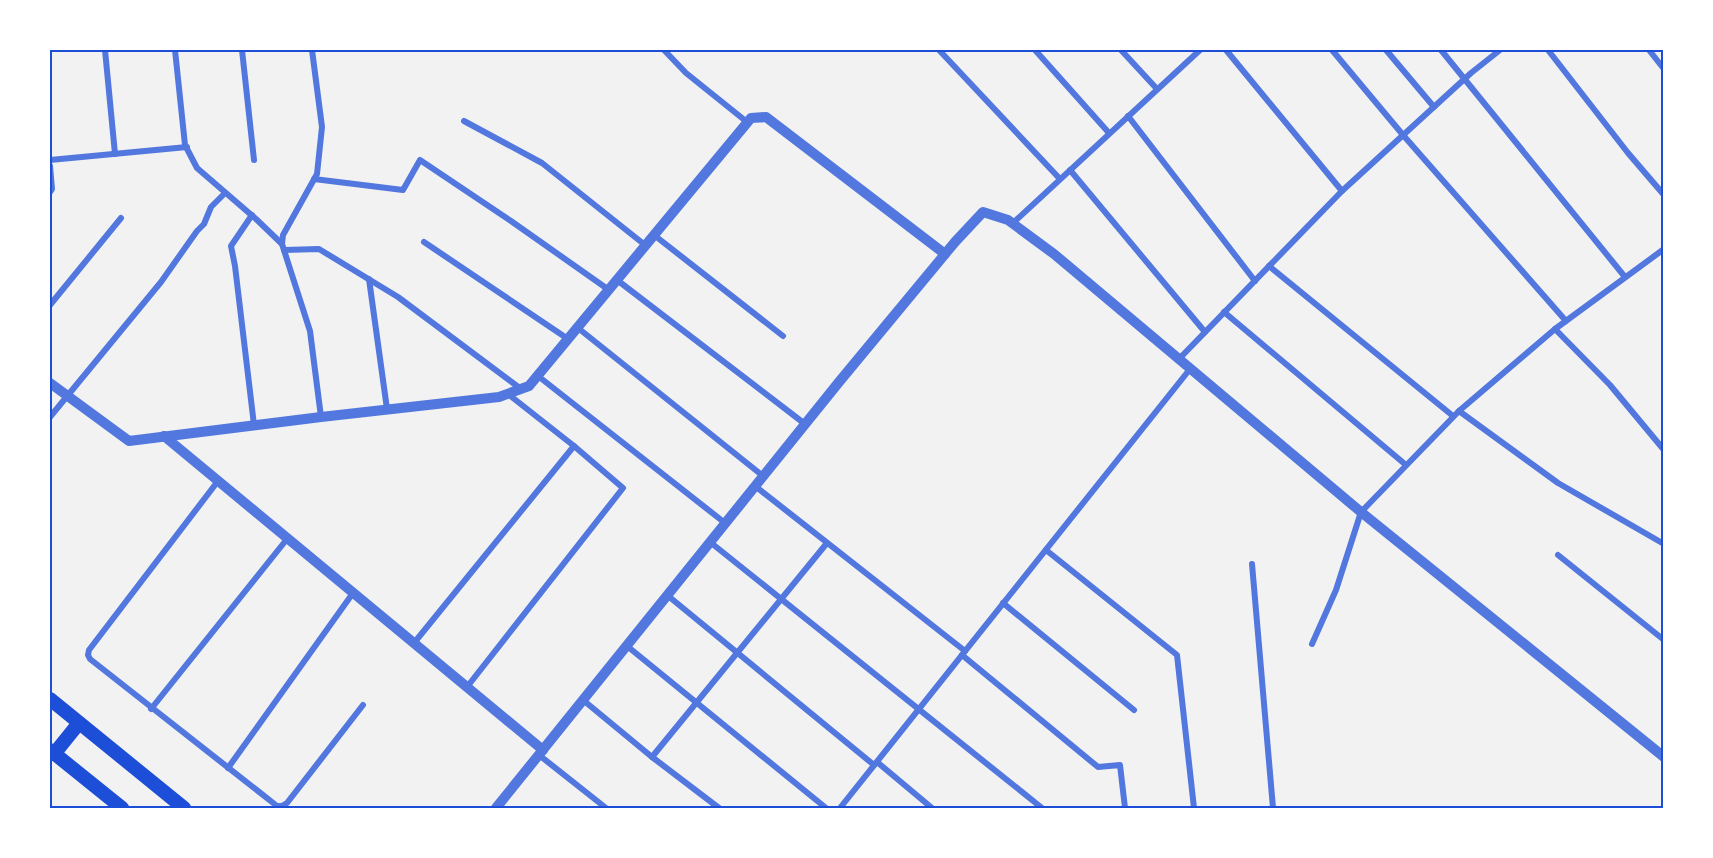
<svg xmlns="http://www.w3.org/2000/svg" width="1713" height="858" font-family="Ubuntu,sans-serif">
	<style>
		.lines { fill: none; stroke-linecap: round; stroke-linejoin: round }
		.minor { stroke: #5277de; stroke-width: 6 }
		.tertiary { stroke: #5277de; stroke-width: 10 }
		.primary { stroke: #1d4ed8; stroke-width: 14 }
		.neatline { fill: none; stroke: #1d4ed8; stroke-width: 2 }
	</style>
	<rect width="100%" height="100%" fill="#f2f2f2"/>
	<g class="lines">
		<!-- minor -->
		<g class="minor">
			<path d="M105 50 115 154"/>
			<path d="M175 50 185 145 197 168 256 219 282 244"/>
			<path d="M242 50 254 160"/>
			<path d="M312 50 322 127 317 174 283 235 282 244 310 331 321 417"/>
			<path d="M664 50 686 73 747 122"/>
			<path d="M939 50 1060 179"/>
			<path d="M1035 50 1109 133"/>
			<path d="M1121 50 1157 89"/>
			<path d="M1226 50 1342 191"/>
			<path d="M1332 50 1403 135 1566 321"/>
			<path d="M1386 50 1434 107"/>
			<path d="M1441 50 1625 277"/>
			<path d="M1548 50 1628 153 1664 195"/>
			<path d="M1649 50 1664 69"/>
			<path d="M1128 116 1255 281"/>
			<path d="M464 121 542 163 645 245"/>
			<path d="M50 160 187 147"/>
			<path d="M50 166 52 189 50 192"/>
			<path d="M1070 170 1205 332"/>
			<path d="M314 179 403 190 420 160 511 221 609 290"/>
			<path d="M252 215 231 246 235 266 254 425"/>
			<path d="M1013 223 1200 50"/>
			<path d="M654 235 783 336"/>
			<path d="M424 242 568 339"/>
			<path d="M284 250 319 249 398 297 521 389"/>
			<path d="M1269 266 1453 416"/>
			<path d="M369 279 387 409"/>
			<path d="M617 280 805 424"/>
			<path d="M50 305 121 218"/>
			<path d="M1224 312 1406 465"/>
			<path d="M578 328 763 476"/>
			<path d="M1555 329 1610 385 1664 450"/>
			<path d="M1179 359 1342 191 1471 73 1500 50"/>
			<path d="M538 376 725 523"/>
			<path d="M1459 411 1558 483 1664 544"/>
			<path d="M50 417 161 282 197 231 204 224 211 207 225 193"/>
			<path d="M218 481 89 650 88 655 90 659 277 806H282L287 803 363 705"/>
			<path d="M755 486 965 651"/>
			<path d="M710 542 1042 808"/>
			<path d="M1046 550 1177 655 1194 808"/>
			<path d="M1558 555 1664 640"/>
			<path d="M1252 564 1273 808"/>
			<path d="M667 595 874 765"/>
			<path d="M1003 603 1134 710"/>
			<path d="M414 643 574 446 508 394"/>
			<path d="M1312 644 1336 590 1361 512 1459 411 1555 329 1664 249"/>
			<path d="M627 646 826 808"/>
			<path d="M962 655 1098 767 1120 765 1125 808"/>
			<path d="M467 687 623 488 574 446"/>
			<path d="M583 700 652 757 719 808"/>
			<path d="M151 709 287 539"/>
			<path d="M539 755 606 808"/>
			<path d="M652 757 827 543"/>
			<path d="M877 762 932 808"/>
			<path d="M228 768 353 593"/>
			<path d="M840 808 1190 369"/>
		</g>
		<!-- tertiary -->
		<g class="tertiary">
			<path d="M50 383 129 441 321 417 499 397 529 386 751 118 766 117 945 254"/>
			<path d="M164 436 543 750"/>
			<path d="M496 808 839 382 955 242 983 212 1008 220 1054 254 1361 512 1664 757"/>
		</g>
		<!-- primary -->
		<g class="primary">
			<path d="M50 699 184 808"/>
			<path d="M50 750 122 808"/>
			<path d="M54 754 79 723"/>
		</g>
	</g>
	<!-- border -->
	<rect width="1713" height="858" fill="none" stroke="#ffffff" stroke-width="102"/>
	<rect x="51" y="51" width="1611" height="756" class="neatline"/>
</svg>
